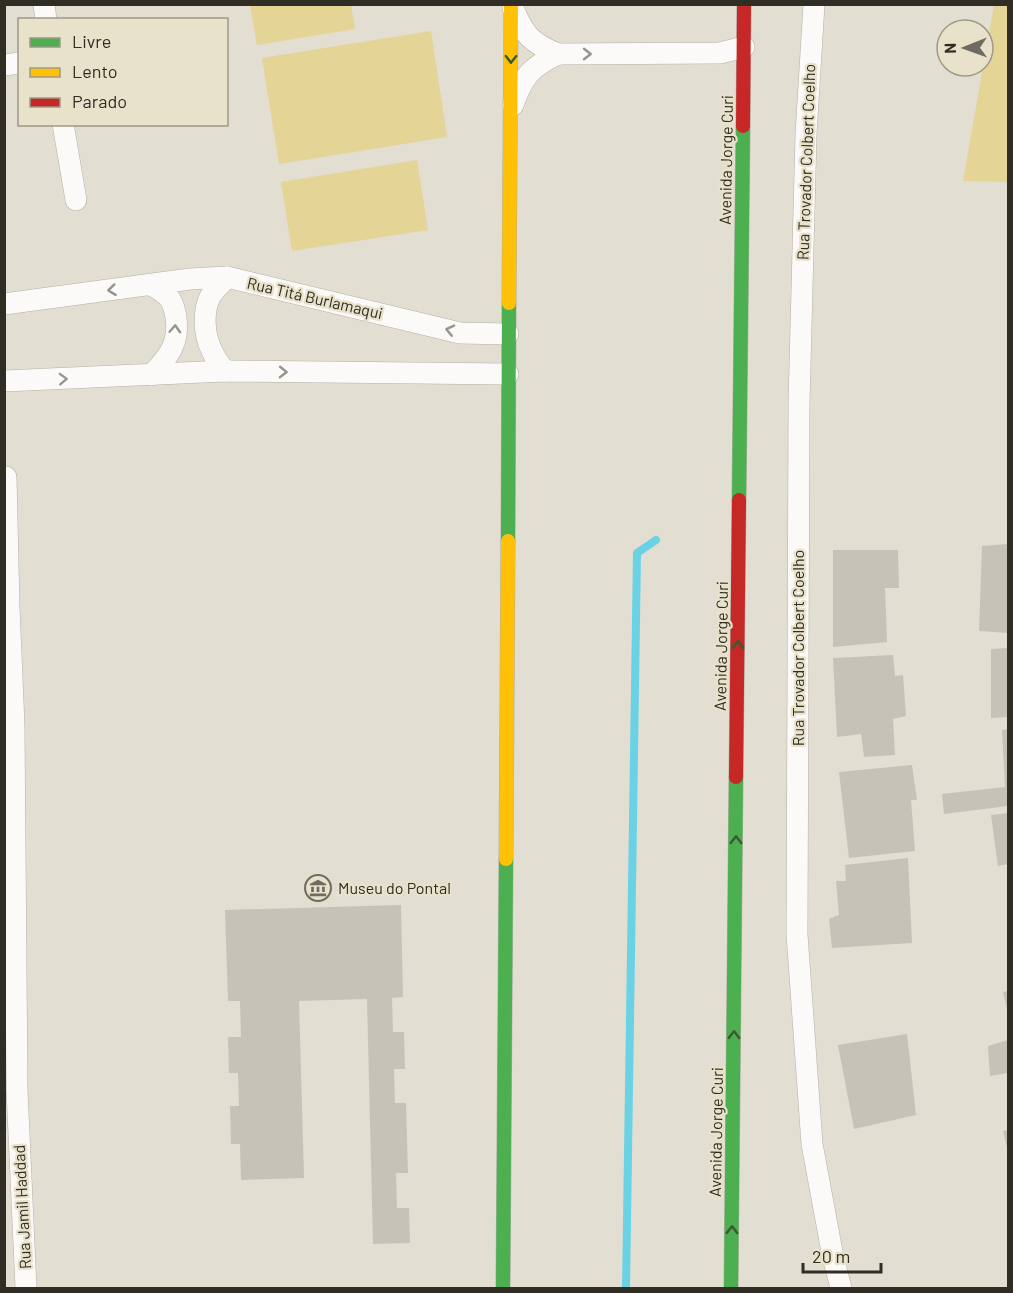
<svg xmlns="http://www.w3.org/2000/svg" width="1013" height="1293" font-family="Barlow,sans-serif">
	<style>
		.green { fill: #e4d496 }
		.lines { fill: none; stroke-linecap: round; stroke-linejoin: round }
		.stream { stroke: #69d2e5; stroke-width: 8 }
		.building { fill: #c5c2b8 }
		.street-casing { stroke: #b3b0a6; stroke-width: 22 }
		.fast-casing { stroke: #b3b0a6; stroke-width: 15 }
		.slow-casing { stroke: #b3b0a6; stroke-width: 15 }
		.jam-casing { stroke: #b3b0a6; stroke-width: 15 }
		.street { stroke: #fbfaf8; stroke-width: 21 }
		.fast { stroke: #4caf50; stroke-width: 14 }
		.slow { stroke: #ffc107; stroke-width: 14 }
		.jam { stroke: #c62828; stroke-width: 14 }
		.oneway { stroke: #95948e }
		.oneway2 { stroke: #395a33 }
		.labels { text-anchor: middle; stroke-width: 4.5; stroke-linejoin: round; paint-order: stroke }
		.street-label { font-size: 16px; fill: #2f2d24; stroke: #e8e2cb }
		.poi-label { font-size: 16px; fill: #2f2d24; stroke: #e8e2cb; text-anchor: start }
	</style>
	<rect width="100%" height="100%" fill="#e2ded1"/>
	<!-- green -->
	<g class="green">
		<path d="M250 5H351L355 29 257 45Z"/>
		<path d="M994 5H1008V182L963 181Z"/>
		<path d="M431 31 447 137 279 164 262 58Z"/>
		<path d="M417 160 428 230 292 251 281 182Z"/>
	</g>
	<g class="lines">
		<!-- stream -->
		<path class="stream" d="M626 1288 637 553 656 540"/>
	</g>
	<!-- building -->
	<g class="building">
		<path d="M1008 544V633L979 631 982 546Z"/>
		<path d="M833 550H898L899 588H885L887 642 833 647Z"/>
		<path d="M1008 648V717L991 718V649Z"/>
		<path d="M893 655 895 676 903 675 906 716 893 719 895 755 864 757 861 734 837 737 833 658Z"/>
		<path d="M1008 729V806L944 814 942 794 1005 787 1002 730Z"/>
		<path d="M912 765 917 800H911L915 851 849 858 839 772Z"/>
		<path d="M1008 813V864L998 866 991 815Z"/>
		<path d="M908 858 912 943 832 948 829 919 839 915 836 881H846L845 865Z"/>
		<path d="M401 905 403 997 392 998 393 1032H404L405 1069H394L395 1103H406L408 1173H396L397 1208H409L410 1243 373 1244 367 999 299 1001 304 1178 241 1180 240 1144H231L230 1106H239L238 1073H229L228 1037H241L240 1001H228L225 910Z"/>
		<path d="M1008 991V1013L1003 992Z"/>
		<path d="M907 1034 916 1115 854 1129 838 1045Z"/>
		<path d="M1008 1040V1073L990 1076 988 1046Z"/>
		<path d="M1008 1130V1151L1003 1131Z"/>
	</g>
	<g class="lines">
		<defs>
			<g id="street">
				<path d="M44 4 46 20"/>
				<path d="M814 4 806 134 799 404 797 934 812 1144 833 1257 841 1288"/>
				<path d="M513 8C524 35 531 43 558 54L720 53 744 47"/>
				<path d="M4 65 20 63"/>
				<path d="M513 105C523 76 531 67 558 54"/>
				<path d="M63 124 76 200"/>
				<path d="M151 285C158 289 165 293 170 299 173 304 175 311 176 317 180 343 168 358 151 375"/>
				<path d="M4 304 190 279 227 277 460 333 508 334"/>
				<path d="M225 371C220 365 215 358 212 351 204 335 202 311 211 295 216 288 222 283 227 277"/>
				<path d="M4 381 225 371 508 374"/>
				<path d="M6 477 9 607 14 725 17 1090 26 1288"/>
			</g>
			<g id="fast">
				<path d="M739 500 743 126"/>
				<path d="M508 541 509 303"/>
				<path d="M503 1288 506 859"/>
				<path d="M731 1288 736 777"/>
			</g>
			<g id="slow">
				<path d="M509 303 511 4"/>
				<path d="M506 859 508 541"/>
			</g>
			<g id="jam">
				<path d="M743 126 744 4"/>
				<path d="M736 777 739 500"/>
			</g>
		</defs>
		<!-- street casing -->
		<use href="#street" class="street-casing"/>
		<!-- fast casing -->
		<use href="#fast" class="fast-casing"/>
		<!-- slow casing -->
		<use href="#slow" class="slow-casing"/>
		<!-- jam casing -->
		<use href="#jam" class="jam-casing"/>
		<!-- street -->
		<use href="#street" class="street"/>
		<!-- fast -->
		<use href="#fast" class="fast"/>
		<!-- slow -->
		<use href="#slow" class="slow"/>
		<!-- jam -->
		<use href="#jam" class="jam"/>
	</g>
	<!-- one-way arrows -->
	<defs><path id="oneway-chevron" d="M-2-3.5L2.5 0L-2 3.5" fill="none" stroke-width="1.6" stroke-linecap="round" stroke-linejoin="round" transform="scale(1.5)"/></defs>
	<g class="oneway">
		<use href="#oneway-chevron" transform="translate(587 54)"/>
		<use href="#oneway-chevron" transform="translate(112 290) rotate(173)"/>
		<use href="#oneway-chevron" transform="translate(175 329) rotate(-87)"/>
		<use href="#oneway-chevron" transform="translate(450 330) rotate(-167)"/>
		<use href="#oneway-chevron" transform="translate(283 372) rotate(1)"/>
		<use href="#oneway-chevron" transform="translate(63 379) rotate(-2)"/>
	</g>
	<g class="oneway2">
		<use href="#oneway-chevron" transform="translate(511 59) rotate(91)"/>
		<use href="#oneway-chevron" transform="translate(738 645) rotate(-89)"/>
		<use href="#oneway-chevron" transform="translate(736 840) rotate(-89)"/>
		<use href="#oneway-chevron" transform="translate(734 1035) rotate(-89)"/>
		<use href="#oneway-chevron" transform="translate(732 1230) rotate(-89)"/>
	</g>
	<!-- icons -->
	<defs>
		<symbol id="museum-ring" viewBox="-11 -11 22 22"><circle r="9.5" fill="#e8e2cb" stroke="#6e6b61" stroke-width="1.5"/><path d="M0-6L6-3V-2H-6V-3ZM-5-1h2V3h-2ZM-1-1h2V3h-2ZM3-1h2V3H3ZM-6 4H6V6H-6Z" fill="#6e6b61"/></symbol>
	</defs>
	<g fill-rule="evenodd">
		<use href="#museum-ring" x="303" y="873" width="30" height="30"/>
	</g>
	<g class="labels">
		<!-- street labels -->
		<g class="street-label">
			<text transform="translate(726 160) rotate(-89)" y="6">Avenida Jorge Curi</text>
			<text transform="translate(806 162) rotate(-88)" y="6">Rua Trovador Colbert Coelho</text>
			<text transform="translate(315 298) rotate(13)" y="6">Rua Titá Burlamaqui</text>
			<text transform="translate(721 646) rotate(-89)" y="6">Avenida Jorge Curi</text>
			<text transform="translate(798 648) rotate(-90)" y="6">Rua Trovador Colbert Coelho</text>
			<text transform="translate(716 1132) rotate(-89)" y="6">Avenida Jorge Curi</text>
			<text transform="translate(22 1207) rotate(-93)" y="6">Rua Jamil Haddad</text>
		</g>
		<!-- poi labels -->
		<g class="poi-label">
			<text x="338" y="894">Museu do Pontal</text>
		</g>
	</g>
	<!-- border -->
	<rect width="1013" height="1293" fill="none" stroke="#2f2d24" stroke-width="12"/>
	<!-- legend -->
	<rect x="18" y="18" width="210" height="108" fill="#e8e2cb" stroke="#9e9a88" stroke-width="1.5"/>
	<rect x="30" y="38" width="30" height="9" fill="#4caf50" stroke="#9e9a88" stroke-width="1.5"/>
	<text x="72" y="48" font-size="18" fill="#2f2d24">Livre</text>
	<rect x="30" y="68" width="30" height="9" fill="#ffc107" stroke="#9e9a88" stroke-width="1.5"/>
	<text x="72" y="78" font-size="18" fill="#2f2d24">Lento</text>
	<rect x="30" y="98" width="30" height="9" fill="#c62828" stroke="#9e9a88" stroke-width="1.5"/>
	<text x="72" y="108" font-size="18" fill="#2f2d24">Parado</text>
	<!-- north arrow -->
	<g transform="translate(965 48) rotate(269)"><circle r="28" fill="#e8e2cb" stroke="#9e9a88" stroke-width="1.5"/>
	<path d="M0-4.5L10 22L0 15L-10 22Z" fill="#6e6b61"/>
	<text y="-9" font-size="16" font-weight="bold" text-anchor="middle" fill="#2f2d24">N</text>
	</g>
	<!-- scale -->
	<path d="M803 1263v9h78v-9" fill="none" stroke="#2f2d24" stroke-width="3"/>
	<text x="812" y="1263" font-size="18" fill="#2f2d24" stroke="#e8e2cb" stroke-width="4.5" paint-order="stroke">20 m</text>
</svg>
